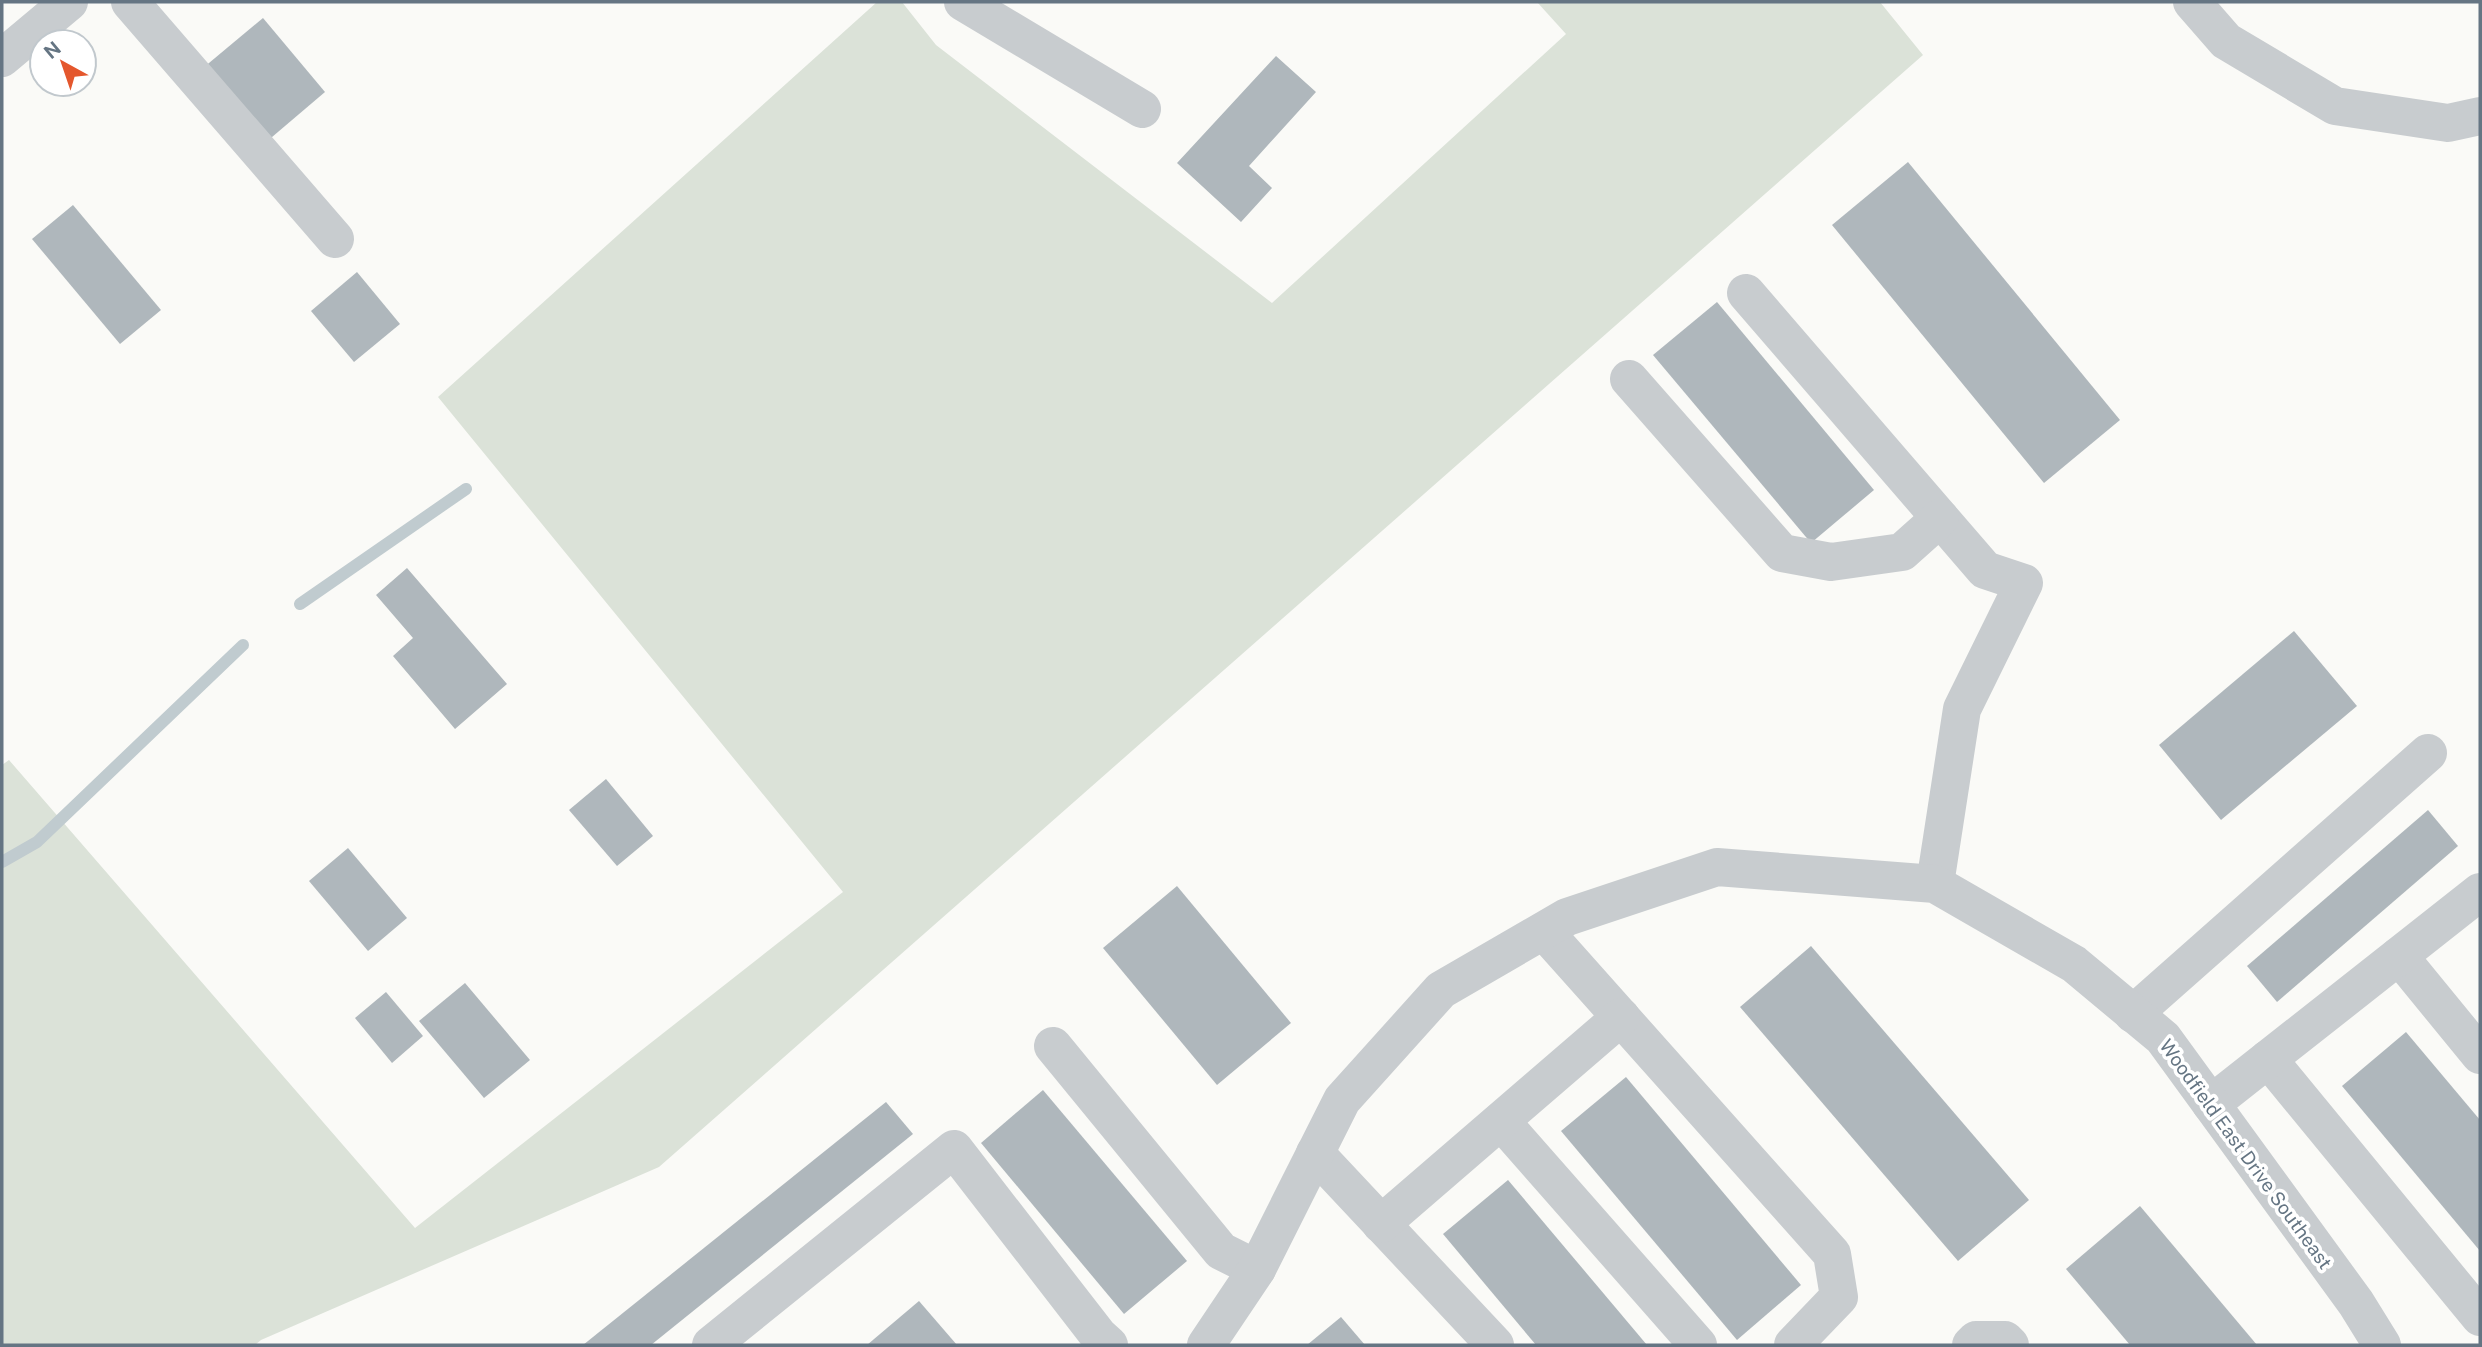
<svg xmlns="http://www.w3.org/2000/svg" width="2482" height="1347" font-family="'Public Sans',sans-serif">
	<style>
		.green { fill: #dbe2d8 }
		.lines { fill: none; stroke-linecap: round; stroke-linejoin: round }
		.stream { stroke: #c0cbcf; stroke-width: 12 }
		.building { fill: #afb7bc }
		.minor { stroke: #c8cccf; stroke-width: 38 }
		.labels { text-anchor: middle; stroke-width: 7; stroke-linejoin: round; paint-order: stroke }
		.street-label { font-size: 19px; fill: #657583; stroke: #fff }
	</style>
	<rect width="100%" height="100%" fill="#fafaf7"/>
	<!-- green -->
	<path class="green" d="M877 2H902L936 45 1272 303 1566 34 1537 2H1880L1923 55 659 1167 261 1340 255 1345H2V765L9 760 415 1228 843 892 438 397Z"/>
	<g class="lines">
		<!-- stream -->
		<g class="stream">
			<path d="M300 604 466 489"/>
			<path d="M2 862 37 842 243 645"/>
		</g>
	</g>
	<!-- building -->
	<g class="building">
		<path d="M263 18 325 92 265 143 203 68Z"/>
		<path d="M1276 56 1316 92 1249 166 1272 188 1241 222 1177 163Z"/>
		<path d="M1908 162 2120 420 2044 483 1832 225Z"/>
		<path d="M73 205 161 310 120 344 32 239Z"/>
		<path d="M357 272 400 324 354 362 311 311Z"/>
		<path d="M1717 302 1874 490 1811 543 1653 355Z"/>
		<path d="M407 568 507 684 455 729 393 656 413 638 376 595Z"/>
		<path d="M2294 631 2357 706 2221 820 2159 745Z"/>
		<path d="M606 779 653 836 617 866 569 810Z"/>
		<path d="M2428 810 2458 846 2277 1002 2247 966Z"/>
		<path d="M348 848 407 918 368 951 309 881Z"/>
		<path d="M1177 886 1291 1023 1217 1085 1103 948Z"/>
		<path d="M1811 946 2029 1200 1958 1261 1740 1007Z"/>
		<path d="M465 983 530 1060 484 1098 419 1021Z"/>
		<path d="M386 992 423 1036 392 1063 355 1018Z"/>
		<path d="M2406 1032 2480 1120V1251L2342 1086Z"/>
		<path d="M1626 1077 1801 1285 1737 1340 1561 1131Z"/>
		<path d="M1043 1090 1187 1261 1124 1314 981 1143Z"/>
		<path d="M886 1102 913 1134 651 1345H583Z"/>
		<path d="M1508 1180 1647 1345H1536L1443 1234Z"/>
		<path d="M2140 1206 2257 1345H2130L2066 1269Z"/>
		<path d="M919 1301 957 1345H867Z"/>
		<path d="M1341 1317 1365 1345H1307Z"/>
	</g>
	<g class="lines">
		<!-- minor -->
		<g class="minor">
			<path d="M130 2 335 239"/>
			<path d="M963 2 1142 109"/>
			<path d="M2192 2 2226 41 2335 106 2448 123 2480 116"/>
			<path d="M2 58 69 2"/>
			<path d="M1746 293 1985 570 2024 583 1962 709 1935 884"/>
			<path d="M1629 379 1782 553 1831 562 1902 552 1940 518"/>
			<path d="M1544 931 1832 1254 1839 1297 1793 1345"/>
			<path d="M2399 956 2480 1055"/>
			<path d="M2133 1014 2428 753"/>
			<path d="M1053 1046 1221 1251 1257 1269"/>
			<path d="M2268 1059 2480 1317"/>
			<path d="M2211 1104 2480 892"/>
			<path d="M1501 1121 1698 1345"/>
			<path d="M1315 1153 1495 1345"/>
			<path d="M1381 1224 1621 1017"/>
			<path d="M711 1345 954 1149 1098 1335 1109 1345"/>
			<path d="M1206 1345 1257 1269 1342 1100 1441 990 1567 917 1717 867 1935 884 2074 964 2163 1038 2356 1303 2382 1345"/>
			<path d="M1971 1345 1976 1340H2005L2010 1345"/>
		</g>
	</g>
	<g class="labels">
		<!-- street labels -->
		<g class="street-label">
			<text transform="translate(2246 1154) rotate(54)" y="7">Woodfield East Drive Southeast</text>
		</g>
	</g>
	<!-- border -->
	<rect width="2482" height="1347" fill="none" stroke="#657583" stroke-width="7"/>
	<!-- north arrow -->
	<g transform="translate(63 63) rotate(320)"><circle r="33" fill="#ffffff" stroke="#c1c8cd" stroke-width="2"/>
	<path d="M0-5L12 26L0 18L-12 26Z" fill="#e4572d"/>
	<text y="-10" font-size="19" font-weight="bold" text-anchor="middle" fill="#657583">N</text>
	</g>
</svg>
